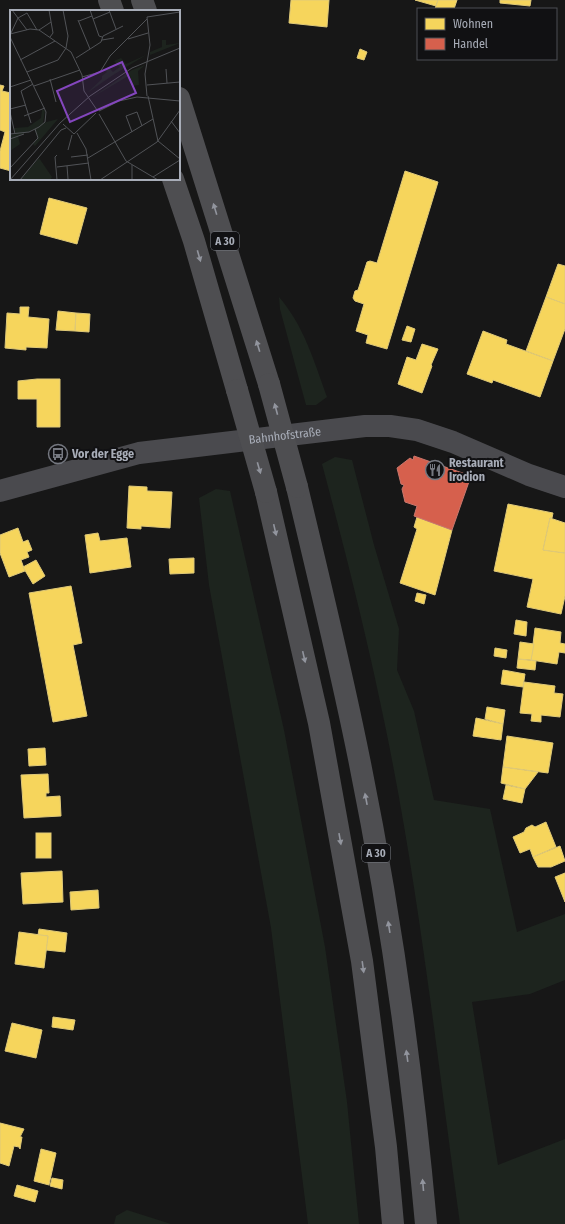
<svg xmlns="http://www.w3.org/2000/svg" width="565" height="1224" font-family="'Fira Sans Condensed',sans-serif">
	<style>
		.green { fill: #1d241e }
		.homes { fill: #f6d55c; stroke: #dfc978 }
		.shops { fill: #d6604d; stroke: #c8776d }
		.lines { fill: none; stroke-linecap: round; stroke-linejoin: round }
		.secondary { stroke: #4a4a4e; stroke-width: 22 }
		.highway { stroke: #4e4e51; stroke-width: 22 }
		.highway-bridge { stroke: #4e4e51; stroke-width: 22 }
		.oneway { fill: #92959e }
		.labels { text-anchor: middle; stroke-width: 4; stroke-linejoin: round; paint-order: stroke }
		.shield { fill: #111113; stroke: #7b7e86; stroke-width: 1 }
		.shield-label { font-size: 11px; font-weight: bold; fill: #a8adb8 }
		.street-label { font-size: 12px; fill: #a8adb8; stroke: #111113 }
		.poi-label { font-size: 12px; font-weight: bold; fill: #a8adb8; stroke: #111113; text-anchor: start }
		.inset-road { fill: none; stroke: #515357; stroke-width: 1 }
		.view { fill: #8446be; fill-opacity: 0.15; stroke: #8446be; stroke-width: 2 }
		.inset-edge { fill: none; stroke: #a8adb8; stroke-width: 2 }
	</style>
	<rect width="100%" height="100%" fill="#171717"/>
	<!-- green -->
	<g class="green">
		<path d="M279 297C304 326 314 361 327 397L316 405H306L280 309Z"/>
		<path d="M335 457 352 460 374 545 399 629 397 670 414 711 434 800 490 809 517 932 565 914V980L530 994 472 1002 498 1165 565 1139V1224H460C437 1057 419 889 385 725 367 637 345 550 322 464Z"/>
		<path d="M216 489 230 491 284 730 325 947 347 1102 359 1224H308L271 928 209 585 199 498Z"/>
		<path d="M127 1210 171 1224H114L116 1216Z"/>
	</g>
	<!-- homes -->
	<g class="homes">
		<path d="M291 0H329L327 27 289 23Z"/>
		<path d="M415 0H438L436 6Z"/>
		<path d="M438 0H457L454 9H435Z"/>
		<path d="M500 0H531L530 6 500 3Z"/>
		<path d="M360 49 367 52 364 60 357 58Z"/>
		<path d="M0 85 4 86 2 91 11 93V171L0 168V151L5 132 0 130Z"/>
		<path d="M405 171 438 182 387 349 366 343 368 335 356 331 364 304 355 301 353 298 355 291 358 290 367 262 370 261 377 263Z"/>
		<path d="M49 198 87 208 77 244 40 234Z"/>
		<path d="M558 264 565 266V304L546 297Z"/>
		<path d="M546 297 565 304V329L553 361 526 351Z"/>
		<path d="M20 307H29L28 317 49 319 47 348 26 347V350L5 348 7 313 20 314Z"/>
		<path d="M58 311 76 313 75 331 56 330Z"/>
		<path d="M76 313 90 314 89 332 75 331Z"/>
		<path d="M407 326 415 329 411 342 402 340Z"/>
		<path d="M483 331 507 340 506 344 553 361 540 397 493 380 492 383 467 374Z"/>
		<path d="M422 344 438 349 431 365 432 366 422 393 398 384 407 357 416 360Z"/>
		<path d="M37 379H60V427H37V399H18V381Z"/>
		<path d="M129 486 147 487V491L172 492 170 528 141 526V529L127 528Z"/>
		<path d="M508 504 553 513 552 518H550L543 550 565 553V596L561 614 527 607 533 579 494 571Z"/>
		<path d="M417 517 452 530 435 595 400 583 417 529 414 527Z"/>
		<path d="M550 518 565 523V553L543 550Z"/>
		<path d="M18 528 23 542 28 540 32 550 27 552 29 557 21 560 25 571 9 577 0 553V535Z"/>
		<path d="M98 533 100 541 127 538 131 567 90 573 85 535Z"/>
		<path d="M194 558V573L170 574 169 559Z"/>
		<path d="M36 560 45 576 33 584 23 567Z"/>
		<path d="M71 586 82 643 73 645 87 716 53 722 29 593Z"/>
		<path d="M417 593 426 595 424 604 415 601Z"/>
		<path d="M516 620 527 622 526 636 514 634Z"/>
		<path d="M535 628 561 632 560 643 565 644V653L559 652 557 664 531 660Z"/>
		<path d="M520 642 534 644 531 660 518 659Z"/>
		<path d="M495 648 507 650 506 658 494 656Z"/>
		<path d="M518 659 536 661 535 670 517 668Z"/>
		<path d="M503 670 525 674 523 687 501 684Z"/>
		<path d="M524 682 555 686 554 693 563 694 560 717 541 715V722L531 721 532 714 520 713Z"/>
		<path d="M487 707 505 710 503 724 485 719Z"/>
		<path d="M476 718 503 724 501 740 473 736Z"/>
		<path d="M507 736 553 743 548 773 503 767Z"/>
		<path d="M45 748 46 765 29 766 28 749Z"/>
		<path d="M503 767 538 772 525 789 501 783Z"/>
		<path d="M48 774 49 793H46V797L60 796 61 816 24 818 21 775Z"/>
		<path d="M506 785 525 789 522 803 503 799Z"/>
		<path d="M546 822 556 847 533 857 530 849 520 853 513 837 524 832 526 828 532 825 535 827Z"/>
		<rect x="36" y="833" width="15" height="25"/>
		<path d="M560 846 565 861 551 867H538L533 857Z"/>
		<path d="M62 871 63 902 23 904 21 873Z"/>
		<path d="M565 873V902L555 877Z"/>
		<path d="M98 890 99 908 71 910 70 892Z"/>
		<path d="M39 929 67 933 65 952 46 950 48 936 38 935Z"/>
		<path d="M19 932 48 936 44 968 15 964Z"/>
		<path d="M53 1017 75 1020 73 1030 52 1027Z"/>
		<path d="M12 1023 42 1030 36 1058 5 1051Z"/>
		<path d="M0 1123 24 1129 20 1137H22L20 1149 19 1147 14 1146 9 1166 0 1163Z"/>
		<path d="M41 1149 56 1153 49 1185 34 1181Z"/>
		<path d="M52 1178 63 1180 62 1189 50 1186Z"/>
		<path d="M17 1185 38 1191 35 1202 14 1196Z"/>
	</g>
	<!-- shops -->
	<path class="shops" d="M414 456 471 476 452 530 414 516 417 506 405 502 402 489 404 485 401 484 397 468 410 458 413 460Z"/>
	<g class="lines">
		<!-- secondary -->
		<path class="secondary" id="s1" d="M0 491 139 453 365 426H390L417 430 453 442 529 475 565 487"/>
		<!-- highway -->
		<g class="highway">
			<path d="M109 0 113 11"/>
			<path d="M142 0 146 11"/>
			<path d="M179 98 269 384"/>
			<path d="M173 179 194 241 237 390"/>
			<path d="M297 487C316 566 335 645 352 725 387 889 411 1057 426 1224"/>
			<path d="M266 492 319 723 362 961 386 1147 393 1224"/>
		</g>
		<!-- highway-bridge -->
		<g class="highway-bridge">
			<path d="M269 384 297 487"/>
			<path d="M237 390 266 492"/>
		</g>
	</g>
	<!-- one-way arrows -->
	<defs><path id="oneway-solid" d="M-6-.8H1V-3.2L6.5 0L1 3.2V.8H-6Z"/></defs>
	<g class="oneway">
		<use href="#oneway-solid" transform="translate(215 209) rotate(-107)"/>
		<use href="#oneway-solid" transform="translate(199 256) rotate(74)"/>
		<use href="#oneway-solid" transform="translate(258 346) rotate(-107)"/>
		<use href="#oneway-solid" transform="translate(276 409) rotate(-105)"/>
		<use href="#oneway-solid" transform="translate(259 468) rotate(74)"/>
		<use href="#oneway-solid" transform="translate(275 530) rotate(77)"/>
		<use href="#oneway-solid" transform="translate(304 657) rotate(77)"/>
		<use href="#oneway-solid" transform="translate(366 799) rotate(-101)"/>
		<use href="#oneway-solid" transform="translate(340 839) rotate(80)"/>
		<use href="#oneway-solid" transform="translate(389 927) rotate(-99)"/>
		<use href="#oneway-solid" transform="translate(363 967) rotate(82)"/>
		<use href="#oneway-solid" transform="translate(407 1056) rotate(-98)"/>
		<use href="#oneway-solid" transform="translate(423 1185) rotate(-95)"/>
	</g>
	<!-- icons -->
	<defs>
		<symbol id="bus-ring" viewBox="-11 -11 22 22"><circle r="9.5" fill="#111113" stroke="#757880" stroke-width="1.5"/><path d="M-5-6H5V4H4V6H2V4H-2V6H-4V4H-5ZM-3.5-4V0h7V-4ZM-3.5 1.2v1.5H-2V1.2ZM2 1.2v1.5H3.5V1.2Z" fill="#757880"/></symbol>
		<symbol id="restaurant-ring" viewBox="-11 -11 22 22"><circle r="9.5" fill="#111113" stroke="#757880" stroke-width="1.5"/><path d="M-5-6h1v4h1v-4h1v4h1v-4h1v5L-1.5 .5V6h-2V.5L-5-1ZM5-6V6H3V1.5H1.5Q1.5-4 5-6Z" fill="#757880"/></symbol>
	</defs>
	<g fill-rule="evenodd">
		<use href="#bus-ring" x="47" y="443" width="22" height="22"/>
		<use href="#restaurant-ring" x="424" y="459" width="22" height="22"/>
	</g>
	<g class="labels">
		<!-- shield labels -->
		<g class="shield">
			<rect x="211" y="232" width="28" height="18" rx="3"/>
			<rect x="362" y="844" width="28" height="18" rx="3"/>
		</g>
		<g class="shield-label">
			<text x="225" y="245">A 30</text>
			<text x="376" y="857">A 30</text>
		</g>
		<!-- street labels -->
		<g class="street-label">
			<text dy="4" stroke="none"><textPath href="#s1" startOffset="291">Bahnhofstraße</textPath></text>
		</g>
		<!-- poi labels -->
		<g class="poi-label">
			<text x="72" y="458">Vor der Egge</text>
			<text x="449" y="467">Restaurant<tspan x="449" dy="14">Irodion</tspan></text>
		</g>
	</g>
	<!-- overview -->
	<g transform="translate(10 10)">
		<rect width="170" height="170" fill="#171717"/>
		<path d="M152 30H156V35L170 33 140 45V42L152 37ZM136 45 103 65 77 83 92 69V66L97 62 95 60 98 57 103 62 110 57 104 51 111 48 116 54ZM135 55 128 61 129 75 122 76 120 65 81 88 122 60ZM32 100H35L33 113 48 109 25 136 23 134 28 128 24 119 8 126 10 134 0 141V125L6 124 4 118 18 117 31 108ZM29 148 42 167 40 170H10Z" fill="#1d241e"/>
		<path class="inset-road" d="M2 0 17 20M39 0 43 23 40 27M80 0 89 26 92 27M99 0 106 19M83 9 100 2M68 10 80 39M69 11 82 6M29 20 41 12M1 23 8 8 17 3 27 20M0 24 20 19 29 20 61 42 72 65 74 81 87 100M0 27 36 102 35 112 29 117 19 122 0 124M118 29 138 23M92 30 104 28M66 48 91 32 93 26 113 16M10 50 45 31M156 59 157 73M17 62 48 50 56 38 58 26 53 0M72 67 90 62 100 46 137 9M40 69 46 92M137 75 170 72M24 76 70 60M0 77 21 70M137 86 135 64 140 35 137 7 170 2M138 86 148 131 170 149M0 99 16 95M89 101 109 91 127 87 170 91M0 102 5 124M89 104 116 151 148 170M14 106 35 98M161 111 170 123M21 113 11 81 23 74M53 114 64 124 86 103M122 122 116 106 127 102 132 116M67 123 76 139 81 170M0 129 14 124M58 140 62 125M61 147 78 145M78 148 143 109M57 156 58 169M47 157 79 153M0 158 28 128 25 119M143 167 170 150M0 170 50 113 80 86 122 58 170 38M10 170 51 120 56 118M47 170 45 147 47 145M90 170 147 132 170 100M122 170V155"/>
		<path class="view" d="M112 52 126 83 60 112 47 81Z"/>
		<rect width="170" height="170" class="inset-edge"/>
	</g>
	<!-- legend -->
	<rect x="417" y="8" width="140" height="52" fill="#111113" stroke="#4d4f55"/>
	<rect x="425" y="18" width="20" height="12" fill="#f6d55c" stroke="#4d4f55"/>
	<text x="453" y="28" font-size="12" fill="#a8adb8">Wohnen</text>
	<rect x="425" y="38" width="20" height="12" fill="#d6604d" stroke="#4d4f55"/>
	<text x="453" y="48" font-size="12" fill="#a8adb8">Handel</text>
</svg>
